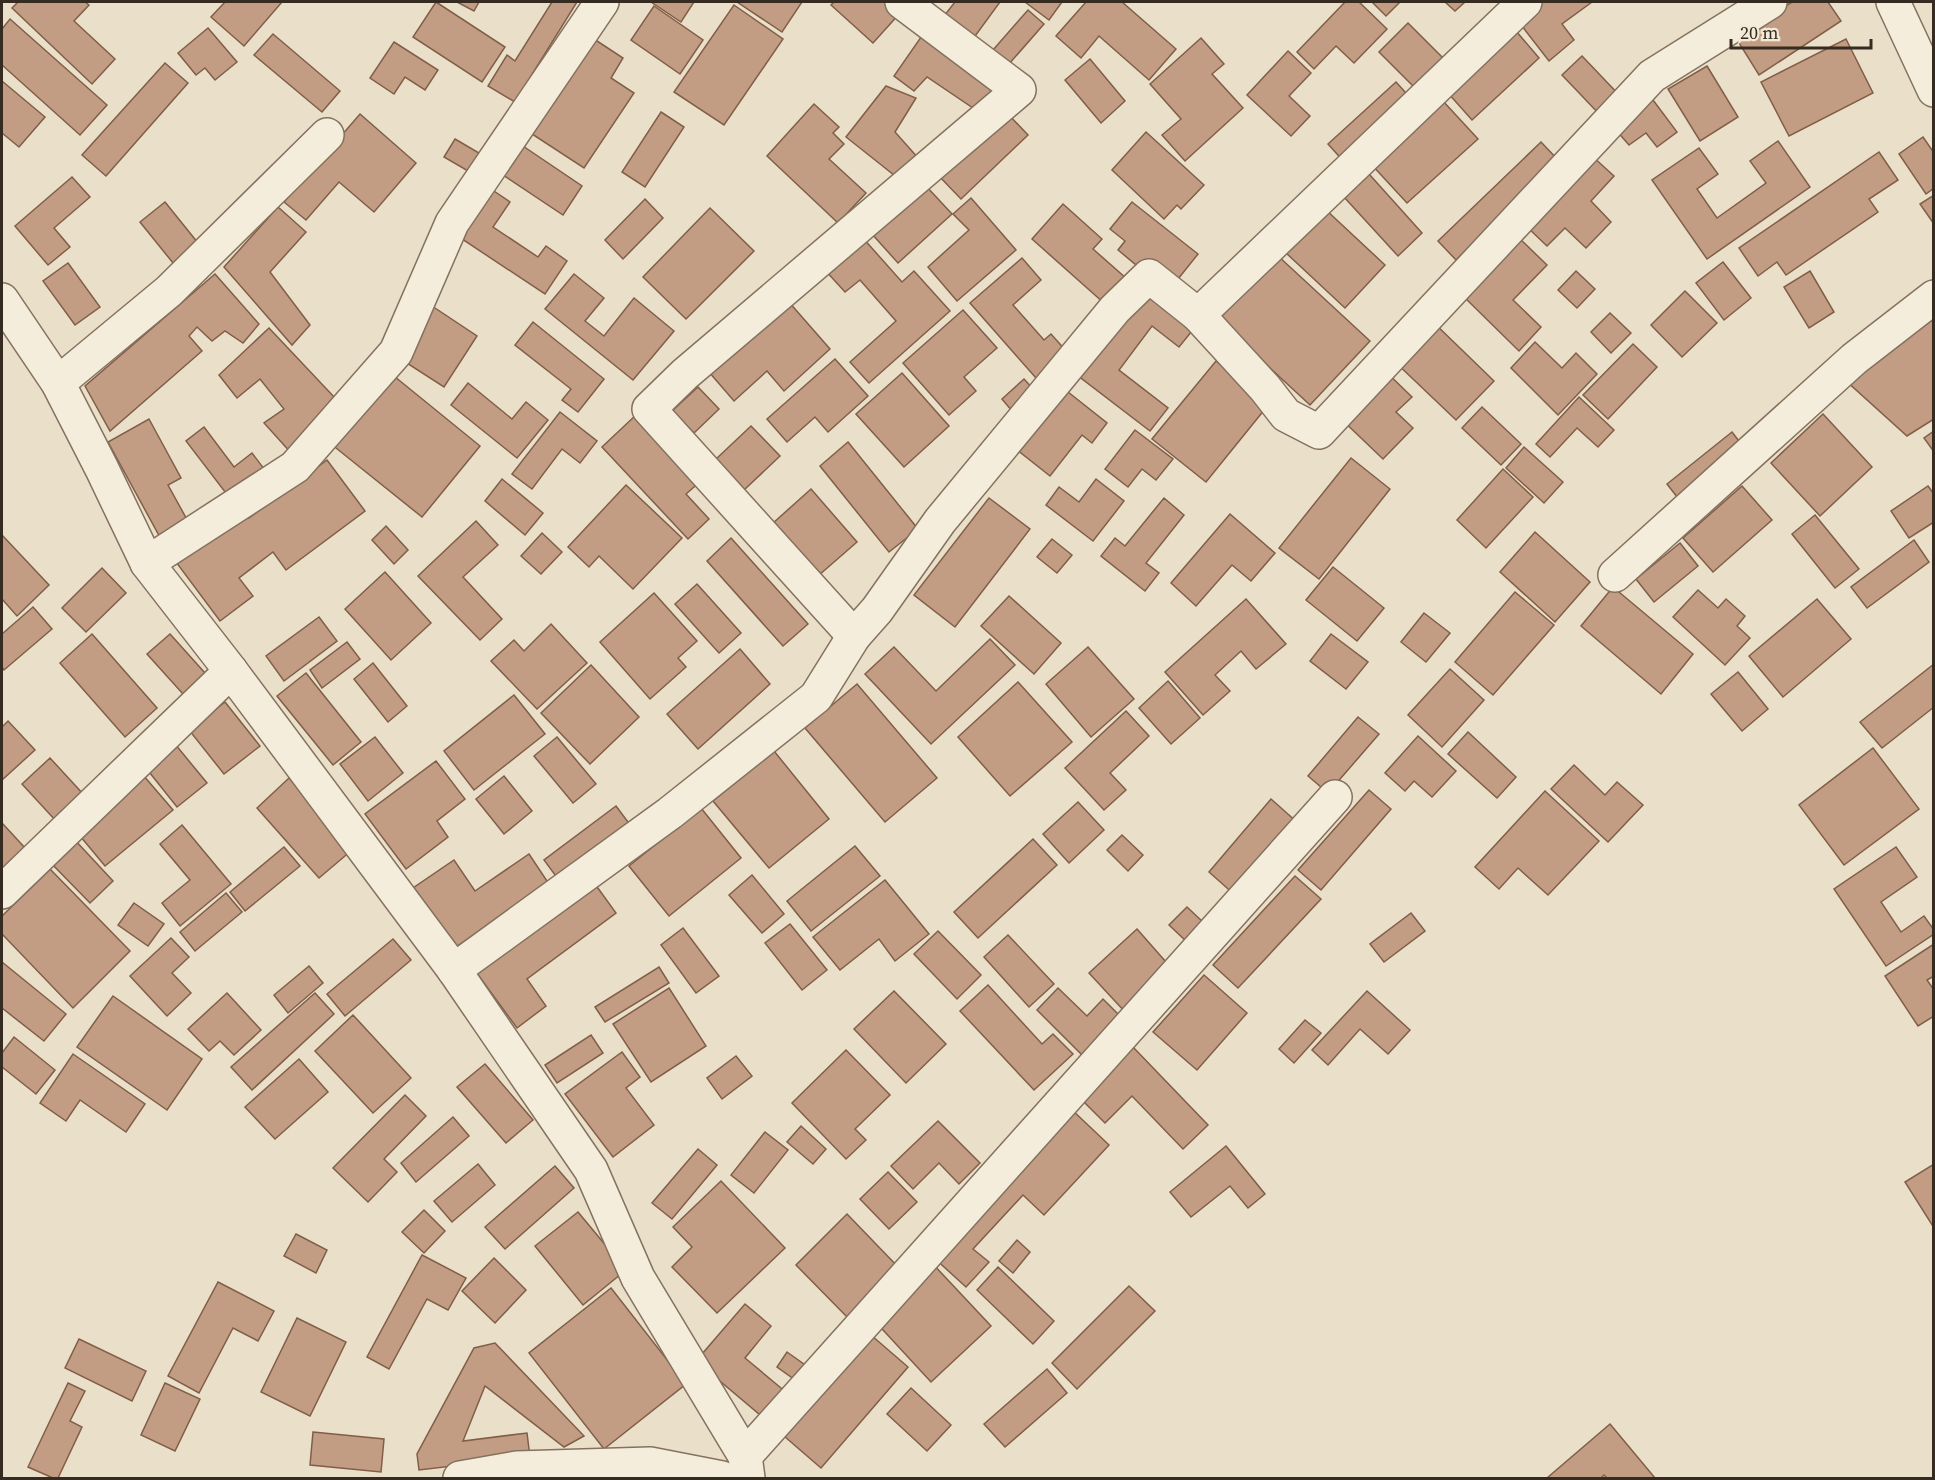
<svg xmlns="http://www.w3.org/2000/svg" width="1935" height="1480" font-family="'Source Serif 4',serif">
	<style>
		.building { fill: #c39d83; stroke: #805e48; stroke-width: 1.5 }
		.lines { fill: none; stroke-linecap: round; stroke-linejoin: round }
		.minor-casing { stroke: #84725f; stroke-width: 36 }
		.minor { stroke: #f5eddb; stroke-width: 33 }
	</style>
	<rect width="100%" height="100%" fill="#eadfc9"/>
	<!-- building -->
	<g class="building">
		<path d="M18 2H85L89 5 74 21 115 59 92 84 12 8Z"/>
		<path d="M225 2H282L244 46 211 17Z"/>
		<path d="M436 2 505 47 482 82 413 37Z"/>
		<path d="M457 2H479L474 11Z"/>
		<path d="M552 2H577L515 102 488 86 507 55 515 61Z"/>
		<path d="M651 2H694L681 22Z"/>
		<path d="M737 2H802L782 32Z"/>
		<path d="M834 2H887L900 13 873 43 831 5Z"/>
		<path d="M955 2H1000L970 43 940 21Z"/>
		<path d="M1025 2H1062L1049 20Z"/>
		<path d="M1086 2H1122L1176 49 1149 80 1099 36 1081 58 1056 36Z"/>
		<path d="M1345 2H1359L1387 29 1354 63 1336 46 1314 69 1297 52Z"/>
		<path d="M1372 2H1400L1386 16Z"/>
		<path d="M1445 2H1465L1455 11Z"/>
		<path d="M1542 2H1592L1562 24 1574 40 1549 61 1518 21Z"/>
		<path d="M1792 2H1828L1841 21 1759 75 1736 38Z"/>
		<path d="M734 5 783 39 724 125 674 92Z"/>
		<path d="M654 6 703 40 680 74 631 40Z"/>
		<path d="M1028 10 1044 24 1002 72 986 58Z"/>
		<path d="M10 19 107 105 80 135 2 65V29Z"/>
		<path d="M1408 23 1449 64 1420 93 1379 52Z"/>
		<path d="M928 27 1000 91 979 112 927 77 914 91 894 76Z"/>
		<path d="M208 28 237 62 215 80 205 68 196 75 178 53Z"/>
		<path d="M1516 31 1539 58 1472 120 1448 93Z"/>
		<path d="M273 34 340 91 322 112 254 55Z"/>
		<path d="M1201 38 1224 64 1212 74 1243 108 1185 161 1162 135 1181 119 1150 84Z"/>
		<path d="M594 39 623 58 611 78 634 93 584 168 532 134Z"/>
		<path d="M1846 39 1873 93 1789 136 1761 82Z"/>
		<path d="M394 42 438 70 425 90 405 77 394 94 370 78Z"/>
		<path d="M1288 51 1311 73 1289 96 1310 116 1291 136 1247 95Z"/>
		<path d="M1582 56 1622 98 1602 117 1562 75Z"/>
		<path d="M1090 59 1125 101 1101 123 1065 80Z"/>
		<path d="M165 63 188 83 106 176 82 155Z"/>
		<path d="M1707 66 1738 117 1700 141 1668 89Z"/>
		<path d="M2 81 45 117 19 147 2 133Z"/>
		<path d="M1396 82 1415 103 1346 164 1328 144Z"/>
		<path d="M886 86 916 98 895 132 919 159 899 179 846 137Z"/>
		<path d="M1442 100 1478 139 1407 203 1371 164Z"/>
		<path d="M1653 100 1677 132 1657 147 1646 133 1629 145 1616 130Z"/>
		<path d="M814 104 839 127 833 133 844 144 829 159 866 193 838 223 767 156Z"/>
		<path d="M661 112 684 127 645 187 622 172Z"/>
		<path d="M1006 112 1028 135 961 199 939 176Z"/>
		<path d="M360 114 416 163 374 212 339 182 306 220 284 202Z"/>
		<path d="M1146 132 1204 185 1181 209 1177 205 1164 219 1112 170Z"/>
		<path d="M1923 137 1934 153V188L1926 194 1899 154Z"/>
		<path d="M455 139 479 153 468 171 444 157Z"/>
		<path d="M1778 141 1810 187 1707 259 1652 180 1699 148 1718 174 1697 189 1717 218 1766 183 1750 161Z"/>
		<path d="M517 142 582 186 563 215 497 171Z"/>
		<path d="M1541 142 1559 161 1456 260 1438 241Z"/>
		<path d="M1879 152 1898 180 1869 199 1878 212 1786 275 1777 262 1758 276 1739 248Z"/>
		<path d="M1592 156 1614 176 1591 201 1611 222 1586 248 1565 228 1547 246 1526 226Z"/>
		<path d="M1369 174 1422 233 1398 256 1344 197Z"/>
		<path d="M72 177 90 197 54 228 70 247 48 265 15 226Z"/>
		<path d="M926 186 952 214 898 263 872 234Z"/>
		<path d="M488 187 510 202 493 227 538 257 546 246 567 261 545 294 456 235Z"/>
		<path d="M1934 195V224L1920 204Z"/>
		<path d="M971 198 1016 250 957 301 928 267 969 230 953 214Z"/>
		<path d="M645 199 663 218 623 259 605 240Z"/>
		<path d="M165 202 198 243 173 263 140 222Z"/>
		<path d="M1132 202 1198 254 1174 284 1141 269 1118 250 1125 241 1110 229Z"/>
		<path d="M1063 204 1102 239 1093 249 1127 279 1105 304 1032 239Z"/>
		<path d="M278 207 306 232 270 272 310 325 292 345 224 267Z"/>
		<path d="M710 208 754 251 686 319 643 277Z"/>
		<path d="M1325 209 1385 265 1345 308 1285 252Z"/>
		<path d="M1516 235 1547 265 1513 300 1541 327 1519 351 1460 293Z"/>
		<path d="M862 237 902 282 914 271 950 311 869 383 850 362 896 321 860 280 845 292 825 270Z"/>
		<path d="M1277 255 1370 341 1310 405 1218 320Z"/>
		<path d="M1022 258 1041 280 1013 305 1044 340 1051 334 1067 352 1036 378 970 303Z"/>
		<path d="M1723 262 1751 298 1724 320 1696 283Z"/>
		<path d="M68 263 100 307 75 325 43 281Z"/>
		<path d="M1576 271 1595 289 1577 308 1558 290Z"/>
		<path d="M1810 271 1834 312 1809 328 1784 287Z"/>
		<path d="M215 274 259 324 243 343 225 331 212 341 197 327 189 336 202 351 110 431 85 386Z"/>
		<path d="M574 274 604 298 585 321 604 336 634 298 674 331 633 380 545 309Z"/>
		<path d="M1149 281 1200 321 1179 347 1152 326 1119 370 1168 408 1150 431 1077 375Z"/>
		<path d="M1685 291 1717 323 1682 357 1651 325Z"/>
		<path d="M788 301 830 349 784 391 767 371 734 401 709 372Z"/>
		<path d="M432 306 477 336 444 387 399 358Z"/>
		<path d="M963 310 997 348 964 377 976 391 949 415 903 363Z"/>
		<path d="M1610 313 1631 333 1611 353 1591 332Z"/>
		<path d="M1430 319 1494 381 1456 420 1392 359Z"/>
		<path d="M1934 319V419L1907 436 1844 379Z"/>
		<path d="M533 322 604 379 578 412 562 400 571 389 515 345Z"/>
		<path d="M269 328 336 399 293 455 264 423 284 409 260 379 237 398 219 375Z"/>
		<path d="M1535 342 1562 368 1576 353 1597 374 1558 415 1511 368Z"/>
		<path d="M1633 344 1657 367 1608 419 1583 395Z"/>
		<path d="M835 359 868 396 828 432 815 417 787 442 767 419Z"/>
		<path d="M1216 361 1269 404 1206 482 1152 439Z"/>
		<path d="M1382 368 1412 397 1396 412 1413 428 1383 459 1337 415Z"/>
		<path d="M389 372 480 446 422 517 331 444Z"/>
		<path d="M902 373 949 426 904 467 856 414Z"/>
		<path d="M1024 379 1035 391 1012 411 1002 399Z"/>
		<path d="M468 383 512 419 526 402 548 420 517 458 451 405Z"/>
		<path d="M698 387 719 409 694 433 672 411Z"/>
		<path d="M1063 388 1107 423 1092 443 1082 435 1050 476 1016 449Z"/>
		<path d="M1579 397 1614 430 1598 447 1577 428 1550 457 1536 444Z"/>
		<path d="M1482 407 1521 444 1501 465 1462 428Z"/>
		<path d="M560 412 597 441 580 463 562 449 532 489 512 474Z"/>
		<path d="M637 414 701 481 686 494 709 519 688 539 602 447Z"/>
		<path d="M1823 414 1872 467 1820 516 1771 463Z"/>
		<path d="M149 419 181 478 168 485 190 525 162 541 108 442Z"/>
		<path d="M751 426 780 456 743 491 715 460Z"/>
		<path d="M204 427 234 467 252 453 268 474 232 501 186 441Z"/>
		<path d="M1135 430 1173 459 1156 480 1142 469 1128 487 1105 469Z"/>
		<path d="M1934 431V452L1924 438Z"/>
		<path d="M1732 432 1745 449 1681 502 1667 484Z"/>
		<path d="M848 442 918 529 889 552 820 466Z"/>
		<path d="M1524 447 1563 482 1544 503 1506 468Z"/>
		<path d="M1351 458 1390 489 1319 579 1279 548Z"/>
		<path d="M327 460 365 511 286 570 273 552 239 578 253 596 220 621 173 558 240 507 249 518Z"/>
		<path d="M1503 469 1533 497 1486 548 1457 520Z"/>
		<path d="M502 479 543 513 525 535 485 501Z"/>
		<path d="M1096 479 1124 501 1093 541 1046 505 1059 487 1079 502Z"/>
		<path d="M626 485 682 538 633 589 599 556 589 567 568 547Z"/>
		<path d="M1742 486 1772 520 1713 572 1683 538Z"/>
		<path d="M1928 486 1934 494V522L1909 538 1891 511Z"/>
		<path d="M811 489 857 542 818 576 772 524Z"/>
		<path d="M989 498 1030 529 955 627 914 595Z"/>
		<path d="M1164 498 1184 515 1146 563 1159 573 1145 591 1101 556 1115 538 1125 546Z"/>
		<path d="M1230 514 1275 553 1251 581 1232 565 1196 606 1171 583Z"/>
		<path d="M1815 515 1859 569 1835 588 1792 534Z"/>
		<path d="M476 521 498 545 463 577 502 619 480 640 418 576Z"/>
		<path d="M386 526 408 550 394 564 372 540Z"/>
		<path d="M1535 532 1590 582 1555 622 1500 572Z"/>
		<path d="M542 533 562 552 541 574 521 556Z"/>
		<path d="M2 535 49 585 17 616 2 599Z"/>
		<path d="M731 538 808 624 783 646 707 561Z"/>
		<path d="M1052 539 1072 555 1057 573 1037 557Z"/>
		<path d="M1914 540 1929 562 1867 608 1851 587Z"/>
		<path d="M1680 543 1698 566 1654 602 1636 579Z"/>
		<path d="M1333 567 1384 608 1357 641 1306 600Z"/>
		<path d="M102 568 126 593 86 632 62 608Z"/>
		<path d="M385 572 431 623 391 660 345 609Z"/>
		<path d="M697 584 741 633 719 653 675 604Z"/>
		<path d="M1613 587 1693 654 1661 694 1581 626Z"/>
		<path d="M1698 590 1718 608 1726 599 1745 616 1737 626 1750 638 1725 665 1673 617Z"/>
		<path d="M1515 592 1554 625 1493 695 1455 662Z"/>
		<path d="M654 593 697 641 678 658 686 667 650 699 600 642Z"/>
		<path d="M1009 596 1061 643 1034 674 981 626Z"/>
		<path d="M1246 599 1286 644 1256 669 1241 651 1215 675 1230 691 1203 715 1165 672Z"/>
		<path d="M1817 599 1851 639 1783 697 1749 656Z"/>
		<path d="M33 607 52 629 4 670 2 667V634Z"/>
		<path d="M1424 613 1450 633 1426 662 1401 642Z"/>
		<path d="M319 617 337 641 284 681 266 656Z"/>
		<path d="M551 624 587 663 537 709 491 661 514 640 524 651Z"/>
		<path d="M92 634 157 708 125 737 60 663Z"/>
		<path d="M170 634 205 673 183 694 147 654Z"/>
		<path d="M1331 634 1368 662 1346 689 1310 661Z"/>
		<path d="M990 639 1015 665 931 744 865 674 894 647 936 691Z"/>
		<path d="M347 642 360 659 322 688 310 670Z"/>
		<path d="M1088 647 1134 699 1091 737 1046 684Z"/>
		<path d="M740 649 770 684 698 749 667 714Z"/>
		<path d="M373 663 407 706 388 722 354 679Z"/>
		<path d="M1934 664V707L1882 748 1860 722Z"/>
		<path d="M591 665 639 717 590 764 541 713Z"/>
		<path d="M1450 669 1484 700 1442 747 1408 715Z"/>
		<path d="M1738 672 1768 709 1742 731 1711 694Z"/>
		<path d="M306 673 361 742 333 765 277 696Z"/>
		<path d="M1168 681 1200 718 1171 744 1139 708Z"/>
		<path d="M1018 682 1072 742 1010 796 958 737Z"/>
		<path d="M857 684 937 778 885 822 805 728Z"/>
		<path d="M514 695 545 734 474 790 444 751Z"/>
		<path d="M225 702 260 746 224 774 189 730Z"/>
		<path d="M1126 711 1149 736 1110 773 1126 790 1104 810 1065 768Z"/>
		<path d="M1358 717 1379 734 1328 793 1308 776Z"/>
		<path d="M8 721 35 750 2 780V727Z"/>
		<path d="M1468 732 1516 777 1497 798 1448 754Z"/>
		<path d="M1418 736 1456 771 1432 797 1414 781 1405 791 1385 773Z"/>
		<path d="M375 737 403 773 368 801 340 764Z"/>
		<path d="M557 737 596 784 573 803 534 756Z"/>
		<path d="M175 744 207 783 177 807 146 768Z"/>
		<path d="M1873 748 1919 809 1844 865 1799 805Z"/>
		<path d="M774 751 829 819 769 868 713 801Z"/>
		<path d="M50 758 84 795 56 821 22 784Z"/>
		<path d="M436 761 465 799 437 821 448 837 406 869 365 814Z"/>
		<path d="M1574 765 1605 795 1617 782 1643 805 1608 842 1551 789Z"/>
		<path d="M143 775 173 810 105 866 76 831Z"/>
		<path d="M504 776 532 811 504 834 476 799Z"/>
		<path d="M289 778 352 850 319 878 257 808Z"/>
		<path d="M1369 790 1391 809 1321 890 1298 870Z"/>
		<path d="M1545 791 1599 841 1548 895 1518 868 1499 889 1475 867Z"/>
		<path d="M1271 799 1298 823 1236 896 1209 872Z"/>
		<path d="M1078 802 1104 830 1069 863 1043 834Z"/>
		<path d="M616 806 634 830 561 883 544 860Z"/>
		<path d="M701 808 741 858 669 916 629 866Z"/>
		<path d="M2 823 26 849 4 868 2 866Z"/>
		<path d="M182 825 231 884 180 926 162 903 190 880 160 844Z"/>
		<path d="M1122 835 1143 855 1128 871 1107 850Z"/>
		<path d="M73 838 113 881 90 903 49 861Z"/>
		<path d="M1033 839 1057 865 978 938 954 912Z"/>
		<path d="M855 846 880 876 811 931 787 901Z"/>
		<path d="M284 847 300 866 245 911 230 892Z"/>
		<path d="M1896 847 1917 877 1881 902 1901 932 1924 916 1934 930V934L1886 966 1834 889Z"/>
		<path d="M529 854 549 884 453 949 413 888 454 860 475 891Z"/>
		<path d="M50 869 130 951 73 1008 2 934V916Z"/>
		<path d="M752 875 784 914 762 933 729 895Z"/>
		<path d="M1295 876 1321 899 1238 988 1213 965Z"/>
		<path d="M885 880 929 934 895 961 879 939 840 970 813 937Z"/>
		<path d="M595 884 616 913 527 979 546 1006 517 1028 476 972Z"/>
		<path d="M226 893 242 912 195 951 180 932Z"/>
		<path d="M134 903 164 924 148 946 118 925Z"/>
		<path d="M1187 907 1205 924 1187 942 1169 925Z"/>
		<path d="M1411 913 1425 931 1384 962 1370 944Z"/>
		<path d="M790 924 827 970 802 990 765 943Z"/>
		<path d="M683 928 719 976 696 993 661 945Z"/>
		<path d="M1137 929 1173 970 1126 1013 1089 973Z"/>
		<path d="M938 931 981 975 957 999 914 954Z"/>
		<path d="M1008 935 1054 984 1029 1007 984 957Z"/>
		<path d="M171 938 189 957 172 973 191 993 167 1016 130 976Z"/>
		<path d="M393 939 411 960 345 1016 327 994Z"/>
		<path d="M1934 944V976L1927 980 1934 990V1016L1918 1026 1885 976Z"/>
		<path d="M2 962 66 1014 44 1041 2 1008Z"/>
		<path d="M309 966 323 983 288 1013 274 995Z"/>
		<path d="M659 967 669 983 605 1022 595 1007Z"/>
		<path d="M1204 975 1247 1013 1197 1070 1153 1032Z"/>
		<path d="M988 985 1042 1044 1053 1034 1073 1054 1034 1090 960 1011Z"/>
		<path d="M669 988 706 1046 651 1082 613 1024Z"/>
		<path d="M1058 988 1087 1016 1103 999 1124 1020 1086 1059 1037 1010Z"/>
		<path d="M894 991 946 1044 906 1083 854 1029Z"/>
		<path d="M1367 991 1410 1030 1388 1054 1360 1029 1328 1065 1312 1050Z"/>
		<path d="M227 993 261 1030 234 1055 220 1041 209 1051 188 1029Z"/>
		<path d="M315 993 334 1014 252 1090 231 1067Z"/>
		<path d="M113 996 202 1059 167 1110 77 1047Z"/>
		<path d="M353 1015 411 1078 373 1113 315 1051Z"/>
		<path d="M1305 1020 1321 1033 1294 1063 1279 1049Z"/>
		<path d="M591 1035 603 1053 557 1083 545 1065Z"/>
		<path d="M14 1037 55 1070 36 1094 2 1067V1053Z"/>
		<path d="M1132 1046 1208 1125 1183 1149 1132 1096 1105 1123 1079 1097Z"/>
		<path d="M846 1050 890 1095 855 1129 866 1140 846 1159 792 1103Z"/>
		<path d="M622 1052 640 1077 626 1088 654 1125 613 1157 565 1094Z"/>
		<path d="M73 1054 145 1104 126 1132 80 1100 66 1121 40 1103Z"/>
		<path d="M736 1056 752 1076 722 1099 707 1078Z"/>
		<path d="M299 1059 328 1092 275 1139 245 1107Z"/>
		<path d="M485 1064 533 1120 506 1143 457 1087Z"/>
		<path d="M405 1095 426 1116 384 1159 397 1172 368 1202 333 1168Z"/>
		<path d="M1069 1107 1109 1145 1044 1215 1023 1195 973 1249 989 1262 966 1287 932 1256Z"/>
		<path d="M453 1117 469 1136 416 1182 401 1163Z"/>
		<path d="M938 1121 980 1163 959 1184 939 1163 913 1189 891 1166Z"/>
		<path d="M801 1126 826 1149 813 1164 787 1142Z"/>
		<path d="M765 1132 788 1150 754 1193 731 1175Z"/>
		<path d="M1226 1146 1265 1194 1248 1208 1230 1186 1191 1217 1170 1192Z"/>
		<path d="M698 1149 717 1165 672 1219 652 1203Z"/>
		<path d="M478 1164 495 1185 452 1222 434 1201Z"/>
		<path d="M1934 1164V1228L1905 1182Z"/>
		<path d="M555 1166 574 1188 505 1249 485 1227Z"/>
		<path d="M888 1172 917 1202 889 1229 860 1199Z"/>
		<path d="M721 1181 785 1248 717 1313 672 1267 692 1247 673 1227Z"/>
		<path d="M424 1210 445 1231 424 1253 402 1232Z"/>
		<path d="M578 1212 626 1270 583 1305 535 1246Z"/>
		<path d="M847 1214 900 1269 849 1319 796 1265Z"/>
		<path d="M296 1234 327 1250 316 1273 284 1256Z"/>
		<path d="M1017 1240 1030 1252 1013 1273 999 1261Z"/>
		<path d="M422 1255 466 1278 448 1310 427 1299 389 1369 367 1357Z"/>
		<path d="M494 1258 526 1290 495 1323 462 1291Z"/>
		<path d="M931 1262 991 1326 931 1382 872 1318Z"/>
		<path d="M998 1267 1054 1321 1033 1344 977 1290Z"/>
		<path d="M218 1282 274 1311 258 1341 233 1328 199 1393 168 1376Z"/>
		<path d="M1129 1286 1155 1311 1077 1389 1052 1363Z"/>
		<path d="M611 1288 686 1384 604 1449 529 1353Z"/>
		<path d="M745 1304 771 1326 745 1358 787 1393 765 1419 696 1361Z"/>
		<path d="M297 1318 346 1342 310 1416 261 1392Z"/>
		<path d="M864 1329 908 1367 821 1468 777 1430Z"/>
		<path d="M79 1339 146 1371 132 1401 65 1368Z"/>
		<path d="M495 1343 584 1436 564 1447 485 1386 463 1441 527 1433 530 1457 419 1470 417 1454 474 1348Z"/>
		<path d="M787 1352 808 1367 798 1382 777 1367Z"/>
		<path d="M1047 1369 1067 1393 1005 1447 984 1424Z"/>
		<path d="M68 1383 85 1391 70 1421 82 1427 58 1478H53L28 1467Z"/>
		<path d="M165 1383 200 1399 175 1451 141 1435Z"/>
		<path d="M911 1388 951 1425 927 1451 887 1414Z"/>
		<path d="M1610 1424 1655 1478H1607L1604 1475 1601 1478H1547Z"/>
		<path d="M313 1432 384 1439 381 1472 310 1465Z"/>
	</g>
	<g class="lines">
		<defs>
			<g id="minor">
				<path d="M1893 2 1934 90"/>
				<path d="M2 300 58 383 102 469 147 563 231 671 454 970 591 1170 638 1278 745 1456 748 1478"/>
				<path d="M1198 315 1525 2"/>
				<path d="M58 383 169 291 327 135"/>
				<path d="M147 563 295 467 396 352 452 223 602 2"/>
				<path d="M1615 575 1854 359 1934 297"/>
				<path d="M854 636 649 409 685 374 1019 90 902 2"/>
				<path d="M2 892 231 671"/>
				<path d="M454 970 670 813 816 697 854 636 877 610 940 521 1115 309 1149 276 1198 315 1265 388 1286 415 1319 432 1652 76 1770 2"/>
				<path d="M745 1456 1335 797"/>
				<path d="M460 1478 517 1468 650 1464 722 1478"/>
			</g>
		</defs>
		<!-- minor casing -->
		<use href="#minor" class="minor-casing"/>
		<!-- minor -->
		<use href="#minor" class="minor"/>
	</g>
	<!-- border -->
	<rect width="1935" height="1480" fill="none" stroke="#362b21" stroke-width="6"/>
	<!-- scale -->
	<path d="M1731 39v9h140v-9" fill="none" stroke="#362b21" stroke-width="3"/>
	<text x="1740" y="39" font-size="18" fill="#362b21" stroke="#f2ead7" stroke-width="4.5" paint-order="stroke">20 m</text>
</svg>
